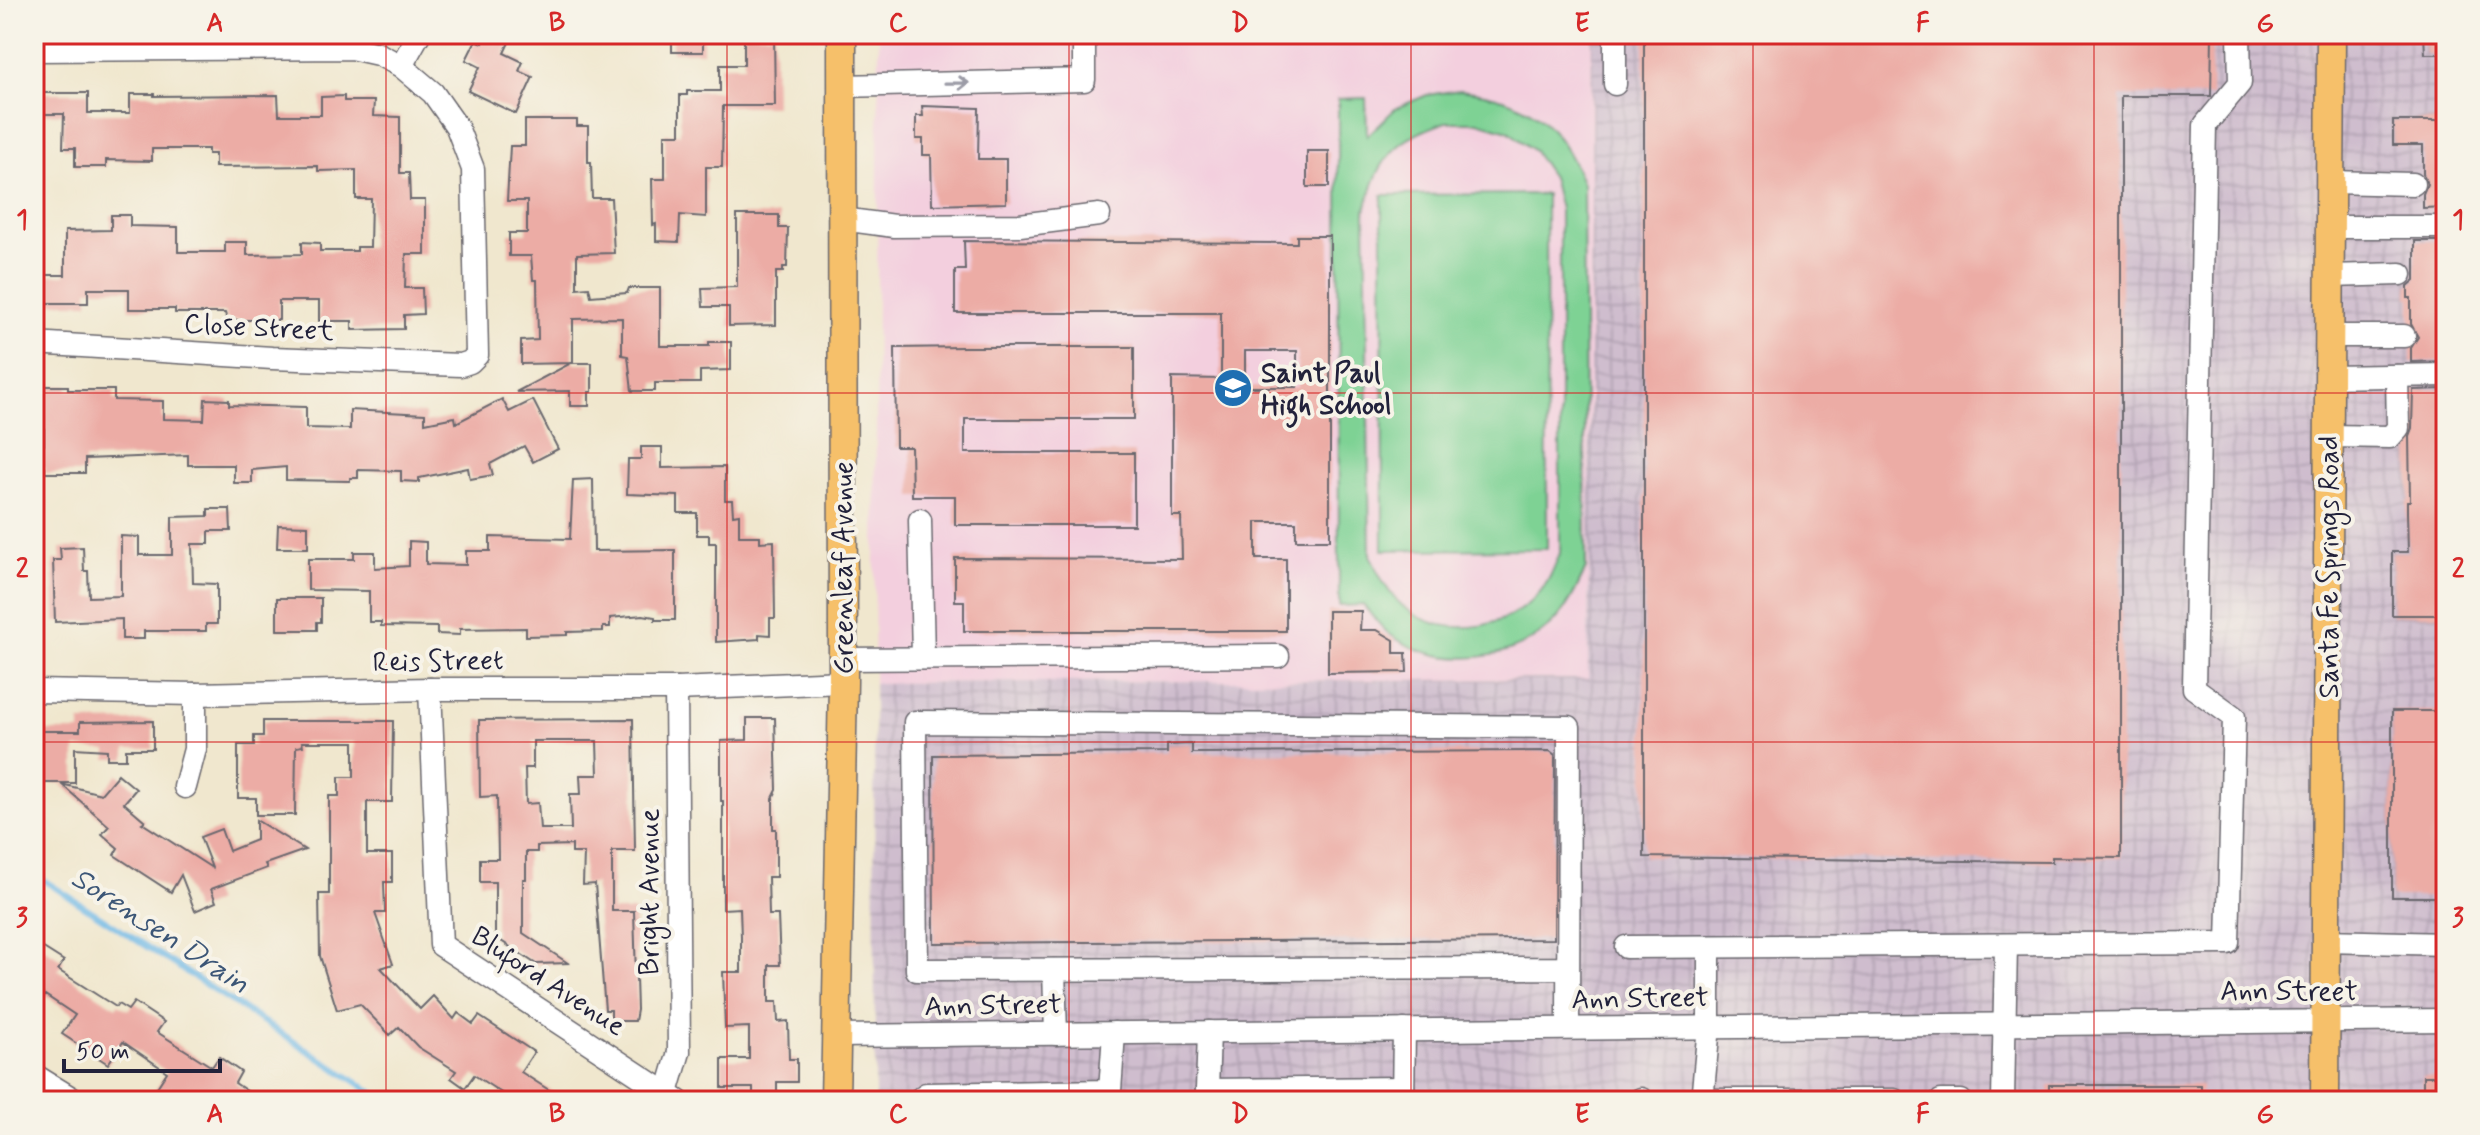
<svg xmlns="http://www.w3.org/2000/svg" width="2480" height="1135" font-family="Mynerve,sans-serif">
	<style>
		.built { fill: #f3cfde }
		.industrial { fill: url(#industrial-grid) }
		.garden { fill: #7ed294; stroke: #507a68; stroke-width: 2; fill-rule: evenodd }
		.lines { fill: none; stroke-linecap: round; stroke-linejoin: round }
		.stream { stroke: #6db8e6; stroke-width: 6 }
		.building { fill: #ecaca5; fill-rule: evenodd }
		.minor-casing { stroke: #6a676e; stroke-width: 25 }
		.major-casing { stroke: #6a676e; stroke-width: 31 }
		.minor { stroke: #fff; stroke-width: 22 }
		.major { stroke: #f6c06b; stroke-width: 28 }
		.oneway { stroke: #9c9ca7 }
		.grid { fill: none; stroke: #d62828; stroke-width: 2; stroke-opacity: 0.55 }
		.labels { text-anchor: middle; stroke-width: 8; stroke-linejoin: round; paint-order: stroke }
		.street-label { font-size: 28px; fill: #22223b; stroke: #f7f3e8 }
		.poi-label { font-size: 28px; font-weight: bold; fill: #22223b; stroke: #f7f3e8; text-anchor: start }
		.water-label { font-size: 30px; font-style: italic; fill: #3c5677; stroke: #f7f3e8 }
		.neatline { fill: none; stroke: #d62828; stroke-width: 3 }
		.grid-label { font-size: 26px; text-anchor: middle; font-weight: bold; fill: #d62828 }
	</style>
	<defs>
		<pattern id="industrial-grid" width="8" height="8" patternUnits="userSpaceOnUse" patternTransform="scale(2)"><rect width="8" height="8" fill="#cfbdce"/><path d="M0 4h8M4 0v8" fill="none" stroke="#b1a2b2"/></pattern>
	</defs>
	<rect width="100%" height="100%" fill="#f7f3e8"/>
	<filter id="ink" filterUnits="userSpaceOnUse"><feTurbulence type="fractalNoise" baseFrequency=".0125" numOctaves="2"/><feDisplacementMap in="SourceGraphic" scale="16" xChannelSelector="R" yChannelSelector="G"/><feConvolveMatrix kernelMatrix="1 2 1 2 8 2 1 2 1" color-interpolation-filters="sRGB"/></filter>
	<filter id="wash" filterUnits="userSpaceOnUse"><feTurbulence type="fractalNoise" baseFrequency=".006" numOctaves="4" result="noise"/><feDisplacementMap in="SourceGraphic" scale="32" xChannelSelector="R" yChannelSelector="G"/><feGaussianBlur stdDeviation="1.8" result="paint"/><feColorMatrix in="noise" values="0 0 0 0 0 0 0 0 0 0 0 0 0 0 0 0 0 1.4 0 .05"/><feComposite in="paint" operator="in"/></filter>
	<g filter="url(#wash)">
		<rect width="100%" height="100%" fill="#f0e7ce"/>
		<!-- built -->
		<path class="built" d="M879 34H1592L1588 679 874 683Z"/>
		<!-- industrial -->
		<path class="industrial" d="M1592 34H2446V1101H875L874 683 1588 679Z"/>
		<!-- garden -->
		<g class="garden">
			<path d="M1460 90C1528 98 1558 121 1583 184L1586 568C1577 589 1567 610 1550 626 1506 665 1435 669 1388 633 1379 625 1371 614 1363 605L1339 606 1338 99 1366 98 1367 136 1396 108 1427 95ZM1446 122H1478L1508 131 1534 151 1552 177 1560 209V553C1556 563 1552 574 1547 582 1518 629 1447 643 1404 607 1387 593 1379 575 1370 555L1365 211C1379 157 1394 140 1446 122Z"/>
			<path d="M1546 194 1547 549 1383 550 1382 195Z"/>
		</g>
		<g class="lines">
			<!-- stream -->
			<path class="stream" d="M34 874 386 1101"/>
		</g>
		<g id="blocks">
			<!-- building -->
			<g class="building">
				<path d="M487 34H513L504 53 523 62 519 71 533 77 516 114 468 91 480 67 466 60 476 40 483 43Z"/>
				<rect x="672" y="34" width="31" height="18"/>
				<path d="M744 34H774L775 106H723L722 167H706V217L680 215 679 242 656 241V224L653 225 652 179H665V134H680V95H687V91H720V65H744Z"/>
				<path d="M1644 34H2212L2211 96H2121V858L2052 857V862L1644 857Z"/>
				<path d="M2424 34H2446V54H2425Z"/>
				<path d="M34 93H88V113H130V94H154V96L278 95 279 115H321V97L344 96V101H374L373 116 400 117V173H409L410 200H425V254H406L405 288H422L423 314 404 315V329L352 330V321H319V301H279V320H227L225 313H175V309H129V289H88V303H34V275H65V231L111 230V215H130V226L178 227V252H225V242H247V255L302 254V242L320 243V251H357V247H370L371 199H356V170L318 171V166L215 167V154H208V149H152V161L106 160V167H75V148H63L64 114H34Z"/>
				<path d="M922 106 979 108 978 159H1006V203L932 205 931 155H923V139H916V116H923Z"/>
				<path d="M525 120H577V126H588V162H591L592 198H611L614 253 577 254V288L589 287 591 296 627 293 629 288H660V346H709V342H731V370L700 371V383H655V391H632L628 356 622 355V318L573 319V363L521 364V341L538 340 537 280H533L531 256H509V233H527V201H507L510 146H525Z"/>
				<path d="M2393 121H2446V207L2423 208V194L2427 184 2423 174V145H2393Z"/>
				<rect x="1307" y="151" width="22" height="36"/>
				<path d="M737 215H779V228H788L787 267H783V272H776V325L729 326V307H703L702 288 737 287Z"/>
				<path d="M1297 236H1330V540H1296V522H1256V559H1286V631H964V601H955V558L1182 559 1181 516H1172V378L1221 379V313H955V270H965L964 241 1297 243ZM1245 351H1297V387H1245Z"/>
				<path d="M2415 241H2446V361L2411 362V348L2418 337 2411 324V298H2408V286L2415 280Z"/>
				<path d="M965 347H1134V419H965V453H1134V525H955V496H912L911 447H896L895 348Z"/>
				<path d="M571 363H592V392H589V406H570V391L516 392Z"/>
				<path d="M44 386H68V390H114V400L163 401V419L204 420 205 399 229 400V405L306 407V428L350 429V410L425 414V423L455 417 456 423 502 399 509 412 533 400 558 449 533 462 524 446 490 464 493 475 470 479 468 468 419 478V482L401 481V471L358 470V478H350V481L286 480V467L252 470V483H234V465H188V455L85 459V473H45V467H34V445H44Z"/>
				<path d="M2446 389V615H2392V552H2408L2407 512V501H2410L2409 436 2412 428 2413 390Z"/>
				<path d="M641 447H662V468L725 467V500H732L733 515 739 514V536H760V542L774 541 775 618H770V635L759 634V639L716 642V543H709V535H697V513H678V496L627 494 628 459H641Z"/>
				<path d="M593 479 594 551 675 550V620H655V617L643 615 610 618V627H603V631L567 632V635L526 636V628L460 629V635L437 634V627L381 626V622H369V591L308 590V559H354V552H375V568L409 566V541L426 542V564L466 565V551H490V537L570 539 573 480Z"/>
				<path d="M208 509H230L231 531H209V544H192L193 583 217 584V624H206V631H144V639H122V619L55 622 53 560H61L60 548 83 547 84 571H88L89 597 121 596V536L139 537V555H172V517L208 516Z"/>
				<path d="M278 525 308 526V548H277Z"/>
				<path d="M277 598H321V622H317V630H277Z"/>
				<path d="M1328 611H1361L1360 630H1377L1394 640V653H1406L1407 672 1328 673Z"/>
				<rect x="2392" y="711" width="54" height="186"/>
				<path d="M747 718H775L777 790 773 798V829H776V877H768L769 915H778L780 965H769V1002H777L778 1022 788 1021 789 1059H797V1082H777V1101H753V1088H722V1059H749V1027L725 1028 723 972H741V937L740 908 723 909V801H721V741L747 740Z"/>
				<path d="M633 719 635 851H612V911H634L637 1010 635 1021H611V1010H605L595 884 583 885 584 853H572V845L537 846V852H526V879H523V933L568 963 536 964 495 937V882H480V859H498L497 796 480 797 479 720ZM533 741H597L598 775H580L581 794H570L571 829H540L538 803 526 804 525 768H533Z"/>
				<path d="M153 721V749H126V759H107V750L75 748V783H34V763H41V731H80V722Z"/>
				<path d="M263 721H393L392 802H367V854H392V882H384L385 913H375L393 964 381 968 420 1009 433 996 454 1019 458 1013 473 1024 479 1016 534 1052 521 1072 566 1101H514L474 1075 465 1088 451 1078 456 1071 418 1047 399 1027 390 1035 360 1004 337 1010 320 956 319 894H329V796H339V777H354V742H302L303 746 296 747 295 815H256V798H238V745H254V736H263Z"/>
				<path d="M1192 744V753L1550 751 1555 755 1554 939 934 943 933 755 1167 753V745Z"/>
				<path d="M118 774 136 789 124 803 145 821 142 823 212 868 200 837 221 829 229 851 256 840V820L305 850 265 864 267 868 211 889 216 902 195 911 181 875 171 892 114 855 118 848 102 834 109 826 61 784 101 794Z"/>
				<path d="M34 942 64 961 58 970 116 1007 118 1004 128 1010 134 1002 164 1022 157 1032 212 1067 219 1057 241 1072 235 1083 262 1101H167L154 1092 167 1072 123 1042 108 1064 62 1034 75 1015 45 995 34 1013Z"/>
				<rect x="2423" y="1076" width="23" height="25"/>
				<rect x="2049" y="1085" width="152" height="16"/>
			</g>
		</g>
	</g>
	<g filter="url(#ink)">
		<use href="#blocks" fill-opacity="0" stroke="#6a676e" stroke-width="2"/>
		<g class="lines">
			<defs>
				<g id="minor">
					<path d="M34 50 351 48 378 54 401 66 419 34"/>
					<path d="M1615 84V34"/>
					<path d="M842 86 1084 80V34"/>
					<path d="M2330 182 2413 184"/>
					<path d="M842 219 894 226 1020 225 1099 215"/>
					<path d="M2330 227H2446"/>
					<path d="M2330 276 2401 274"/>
					<path d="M2329 336H2404"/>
					<path d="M34 343 272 358 461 365 470 362 477 355 473 169 457 127 433 93 401 66"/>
					<path d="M2329 377 2446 375"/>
					<path d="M2329 436 2390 437 2398 428 2397 376"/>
					<path d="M920 520 923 658"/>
					<path d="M843 659 1278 656"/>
					<path d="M430 689 441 945 678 1101"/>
					<path d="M34 691 195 694 430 689H676L843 682"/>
					<path d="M185 787 195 749V694"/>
					<path d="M2325 941 2446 944"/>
					<path d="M1626 947 2228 943 2234 717 2194 688 2205 125 2240 83 2239 34"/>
					<path d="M1054 970 1056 1034"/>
					<path d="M1568 1028 1569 727 915 722 917 970 1568 968"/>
					<path d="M836 1036 2446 1020"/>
					<path d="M34 1075 76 1101"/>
					<path d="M1207 1090 1209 1032"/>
					<path d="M667 1093 679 1052 676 689"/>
					<path d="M1702 1100H1894"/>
					<path d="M917 1101 926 1094 1110 1091 1114 1033"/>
					<path d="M1207 1101V1090L1403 1088"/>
					<path d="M1403 1101 1404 1030"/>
					<path d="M1641 1101V1099"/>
					<path d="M1702 1101 1709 1026V947"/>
					<path d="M1941 1101H1961"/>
					<path d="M2003 1101 2006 945"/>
				</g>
				<g id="major">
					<path d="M835 1101 843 682 842 34"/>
					<path d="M2325 1101 2331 34"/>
				</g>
			</defs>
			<!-- minor casing -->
			<use href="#minor" class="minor-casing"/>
			<!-- major casing -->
			<use href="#major" class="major-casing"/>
			<!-- minor -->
			<use href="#minor" class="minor"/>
			<!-- major -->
			<use href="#major" class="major"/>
		</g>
		<!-- one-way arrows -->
		<defs><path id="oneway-shaft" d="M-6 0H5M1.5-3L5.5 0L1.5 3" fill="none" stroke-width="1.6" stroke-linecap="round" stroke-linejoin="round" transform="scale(2)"/></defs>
		<use class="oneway" href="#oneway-shaft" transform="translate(957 83) rotate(-1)"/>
	</g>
	<!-- grid -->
	<path class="grid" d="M386 34V1101M727 34V1101M1069 34V1101M1411 34V1101M1753 34V1101M2094 34V1101M34 393H2446M34 742H2446"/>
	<!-- icons -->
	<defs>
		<symbol id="school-disc" viewBox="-11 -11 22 22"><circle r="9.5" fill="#1f6fb2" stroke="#f7f3e8"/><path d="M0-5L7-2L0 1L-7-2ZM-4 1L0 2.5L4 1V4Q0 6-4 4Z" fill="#fff"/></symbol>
	</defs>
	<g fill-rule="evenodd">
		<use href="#school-disc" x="1211" y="366" width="44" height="44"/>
	</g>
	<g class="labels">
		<!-- street labels -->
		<g class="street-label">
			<text transform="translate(259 326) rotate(3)" y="10">Close Street</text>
			<text transform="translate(2328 567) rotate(-90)" y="10">Santa Fe Springs Road</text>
			<text transform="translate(842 568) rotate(-90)" y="10">Greenleaf Avenue</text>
			<text transform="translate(438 660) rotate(-1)" y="10">Reis Street</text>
			<text transform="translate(648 892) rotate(-90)" y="10">Bright Avenue</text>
			<text transform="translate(549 980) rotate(33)" y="10">Bluford Avenue</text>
			<text x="2289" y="1000">Ann Street</text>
			<text transform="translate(1640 997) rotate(-1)" y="10">Ann Street</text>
			<text transform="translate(993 1004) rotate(-1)" y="10">Ann Street</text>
		</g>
		<!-- poi labels -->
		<g class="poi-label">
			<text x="1261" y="382">Saint Paul<tspan x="1261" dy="32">High School</tspan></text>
		</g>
		<!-- water labels -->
		<g class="water-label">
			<text transform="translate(161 930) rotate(33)" y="10">Sorensen Drain</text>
		</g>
	</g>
	<!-- margin -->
	<rect width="2480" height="1135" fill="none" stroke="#f7f3e8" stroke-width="88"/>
	<!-- scale -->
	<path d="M64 1059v12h156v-12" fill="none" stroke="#22223b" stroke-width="4"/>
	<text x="76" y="1059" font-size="24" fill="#22223b" stroke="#f7f3e8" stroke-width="6" paint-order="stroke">50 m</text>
	<rect x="44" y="44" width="2392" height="1047" class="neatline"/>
	<g class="grid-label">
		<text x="215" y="31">A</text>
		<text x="557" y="31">B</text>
		<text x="898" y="31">C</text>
		<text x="1240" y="31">D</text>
		<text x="1582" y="31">E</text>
		<text x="1923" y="31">F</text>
		<text x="2265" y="31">G</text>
		<text x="22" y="228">1</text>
		<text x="2458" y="228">1</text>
		<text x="22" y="577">2</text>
		<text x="2458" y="577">2</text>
		<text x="22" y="926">3</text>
		<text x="2458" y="926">3</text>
		<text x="215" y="1122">A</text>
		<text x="557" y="1122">B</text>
		<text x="898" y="1122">C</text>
		<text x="1240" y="1122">D</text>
		<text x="1582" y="1122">E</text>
		<text x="1923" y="1122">F</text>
		<text x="2265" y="1122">G</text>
	</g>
</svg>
